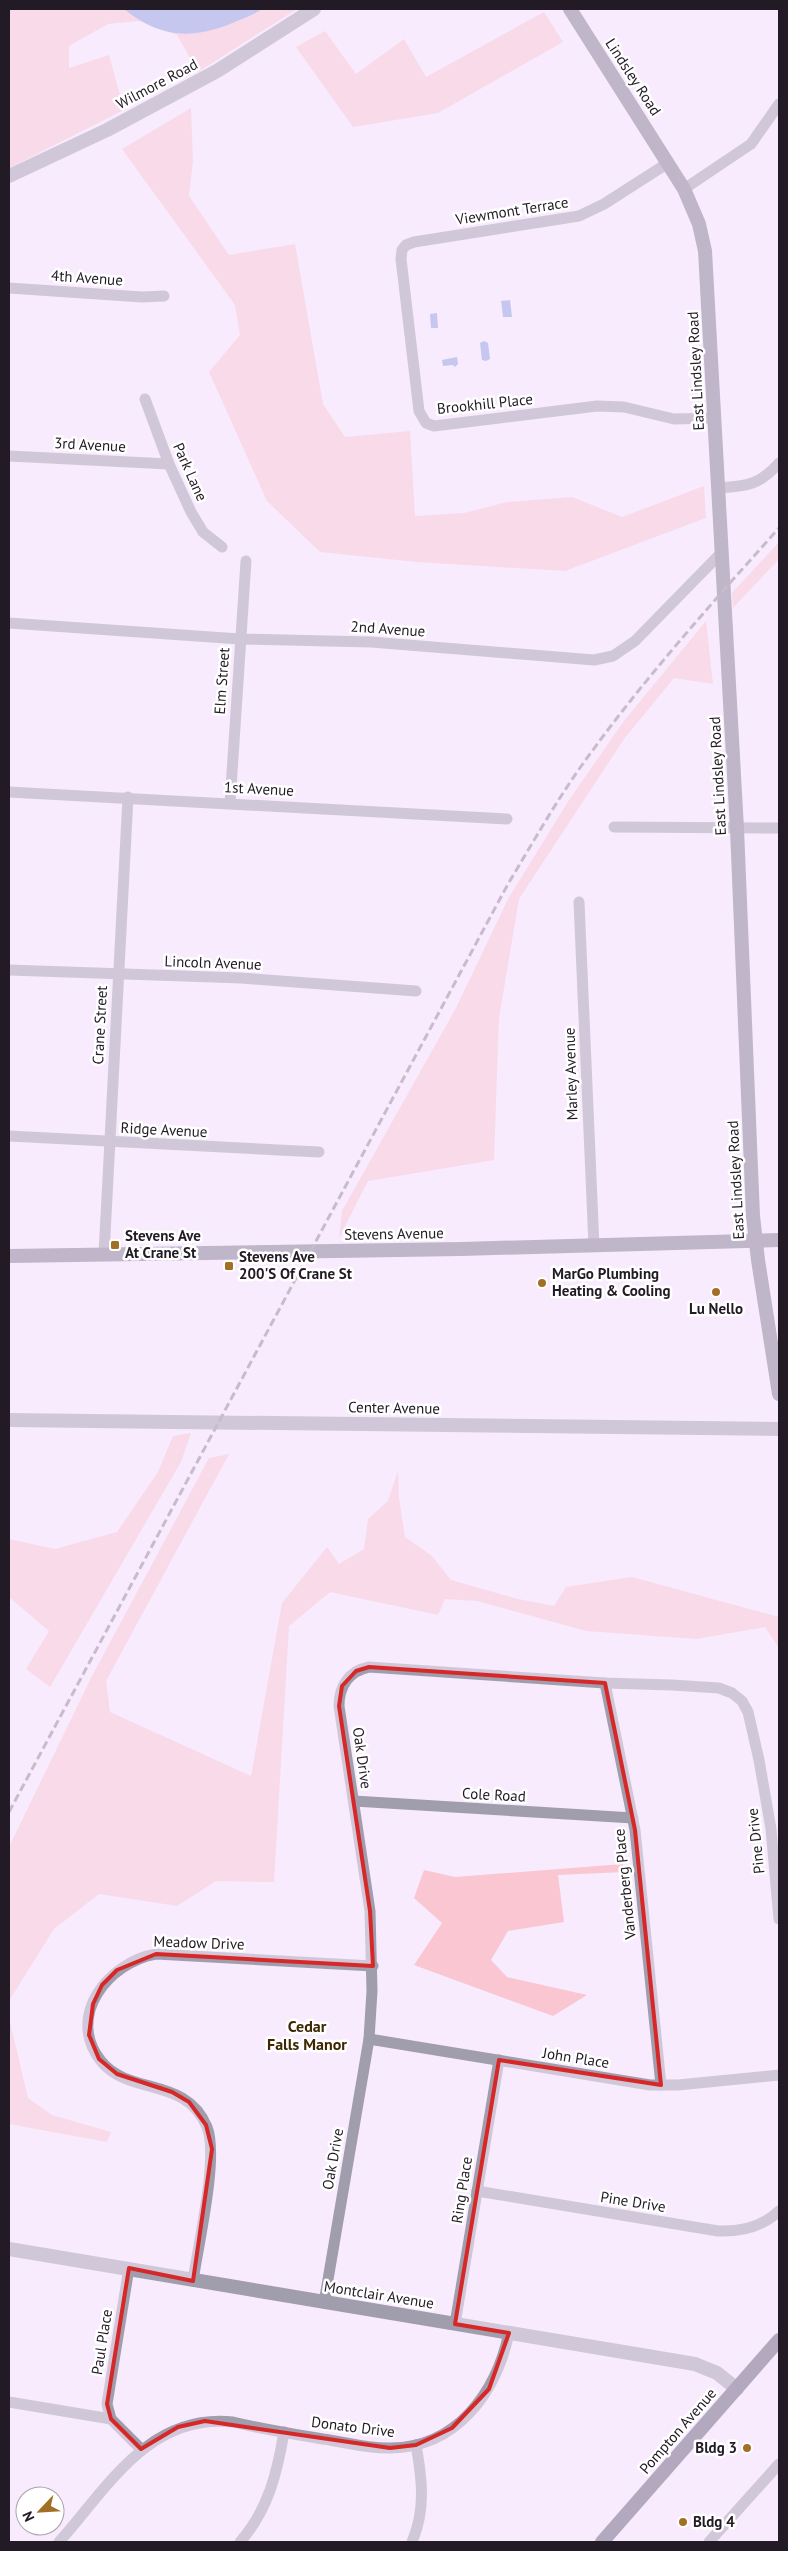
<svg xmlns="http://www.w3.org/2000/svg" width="788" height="2551" font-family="'PT Sans',sans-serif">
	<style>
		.green { fill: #f9c6d1 }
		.water { fill: #899cde }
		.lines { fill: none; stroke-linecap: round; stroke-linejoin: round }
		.minor { stroke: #a09eac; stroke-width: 11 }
		.tertiary { stroke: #a09eac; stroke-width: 14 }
		.secondary { stroke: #7a768b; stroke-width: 14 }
		.primary { stroke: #5f5a73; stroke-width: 14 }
		.rail { stroke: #8c8290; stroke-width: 3; stroke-dasharray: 8 4; stroke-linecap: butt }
		.marked { fill: none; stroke: #d62828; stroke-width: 4; stroke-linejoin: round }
		.poi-dot { fill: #a17024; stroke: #fff; stroke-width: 2 }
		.labels { text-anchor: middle; stroke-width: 5; stroke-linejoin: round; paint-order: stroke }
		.street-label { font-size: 15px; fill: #221a24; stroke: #fff }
		.poi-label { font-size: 15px; font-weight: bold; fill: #221a24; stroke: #fff; text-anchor: start }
		.neighbourhood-label { font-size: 16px; font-weight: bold; fill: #3d2601; stroke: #fff }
	</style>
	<rect width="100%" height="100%" fill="#f8ebfd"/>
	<!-- green -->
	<g class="green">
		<path d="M9 9H297L198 72 177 35 139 21 108 24 69 46V68L109 55 124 110 9 168Z"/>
		<path d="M544 12 563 42 438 113 353 127 296 47 325 31 356 74 404 39 426 77Z"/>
		<path d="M191 108 193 161 189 196 229 255 295 244 323 404 345 437 410 431 415 516 464 513 507 502 572 497 622 517 704 486 706 518 565 571 417 562 320 552 267 501 209 372 240 335 235 305 122 149Z"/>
		<path d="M779 542V559L733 608 732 593Z"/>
		<path d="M706 621 713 684 674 678 624 739 519 899 499 1018 494 1160 368 1181 339 1238 342 1211 456 1008 508 899 569 800 624 721Z"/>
		<path d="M191 1433 181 1462 50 1687 26 1669 49 1631 9 1597V1539L55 1549 117 1532 158 1472 173 1436Z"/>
		<path d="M229 1454 106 1681 110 1712 251 1776 282 1603 327 1547 339 1564 364 1549 368 1519 388 1501 398 1471 399 1498 405 1537 432 1556 451 1580 518 1599 554 1606 566 1587 632 1577 779 1617V1648L765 1627 696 1639 586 1631 477 1601 445 1599 438 1615 330 1592 289 1626 274 1882 216 1881 177 1906 99 1894 54 1929 9 2001V1847L91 1678 209 1458Z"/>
		<path d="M623 1864V1872L558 1875 564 1922 508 1931 491 1960 507 1977 587 1995 553 2016 414 1965 442 1923 414 1898 424 1870 455 1877Z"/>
		<path d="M9 2018 28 2098 52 2115 111 2132 107 2142 9 2124Z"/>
	</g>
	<!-- water -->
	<g class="water">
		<path d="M124 9H262C252 16 241 19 230 24 189 40 159 37 124 9Z"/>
		<path d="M510 300 512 317H503L501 301Z"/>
		<path d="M437 313 438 328H431L430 314Z"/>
		<path d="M484 341 488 343 490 359 486 361 482 360 480 343Z"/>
		<path d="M457 357 458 364 455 367 453 365 443 366 442 360Z"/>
	</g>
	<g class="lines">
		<!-- minor -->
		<g class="minor">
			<path d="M668 163 604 204 579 216 414 242 406 245 402 250 401 259 419 411 426 423 434 426 597 406 624 407 674 419 715 418"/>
			<path d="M684 189 751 144 779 104"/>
			<path d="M9 288 142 297 164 296"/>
			<path d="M145 399 169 464 191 512 203 532 222 547"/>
			<path d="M9 456 169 464"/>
			<path d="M719 488C747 486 760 485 779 463"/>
			<path d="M9 623 240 639 371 642 594 660 613 656 635 641 722 552"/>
			<path d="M9 792 507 819"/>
			<path d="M230 803 246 561"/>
			<path d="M614 827 779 828"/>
			<path d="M579 902 594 1246"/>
			<path d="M9 970 241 978 416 991"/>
			<path d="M9 1136 319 1152"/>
			<path d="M104 1254 128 797"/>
			<path d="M605 1683 635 1830 661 2085"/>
			<path d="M354 1801 633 1818"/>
			<path d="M369 2039 650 2085H678L779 2075"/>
			<path d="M477 2191 718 2231C741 2232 762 2227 779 2211"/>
			<path d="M193 2281C198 2245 219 2157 207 2127 186 2076 129 2096 101 2061 65 2016 109 1962 156 1954L373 1966"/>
			<path d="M324 2303 369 2039 372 1991 370 1911 339 1706C339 1686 349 1671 369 1667L605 1683 672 1685 719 1688 732 1693 742 1701 748 1712 759 1760 771 1829 779 1919"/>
			<path d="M455 2324 499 2060"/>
			<path d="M9 2402 111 2419 141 2449"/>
			<path d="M111 2419 107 2404 129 2268"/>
			<path d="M59 2542C108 2487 149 2413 233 2422 262 2429 292 2434 323 2439 345 2442 368 2449 391 2448 457 2447 496 2393 509 2333"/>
			<path d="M240 2542C268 2510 277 2474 284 2432"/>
			<path d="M412 2542C426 2509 422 2479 416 2445"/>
			<path d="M709 2542 779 2464"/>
		</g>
		<!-- tertiary -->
		<g class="tertiary">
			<path d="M9 176 107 130 217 71 314 9"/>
			<path d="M9 1420 779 1429"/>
			<path d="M9 2249 695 2364 717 2373 737 2389"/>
		</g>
		<!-- secondary -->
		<g class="secondary">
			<path d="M570 9 684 189 699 224 705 251 737 829 753 1216 758 1260 779 1394"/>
			<path d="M9 1256 461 1249 779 1240"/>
		</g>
		<!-- primary -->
		<path class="primary" d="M602 2542 779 2340"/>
		<!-- rail -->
		<path class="rail" d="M9 1812 508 884C532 844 555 803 582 765 642 681 711 604 779 528"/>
	</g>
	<!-- marked area -->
	<path d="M0 0H788V2551H0ZM369 1667 605 1683 635 1830 661 2085 499 2060 455 2324 509 2333 489 2389 452 2428 416 2445 390 2448 205 2421 178 2427 141 2449 111 2419 107 2404 129 2268 193 2281 212 2149 206 2125 189 2102 172 2092 117 2074 99 2059 89 2035 93 2004 102 1985 117 1970 156 1954 373 1966 370 1911 339 1706 342 1686 356 1671Z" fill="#f8ebfd" fill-opacity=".55" fill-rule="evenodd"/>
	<path class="marked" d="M369 1667 605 1683 635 1830 661 2085 499 2060 455 2324 509 2333 489 2389 452 2428 416 2445 390 2448 205 2421 178 2427 141 2449 111 2419 107 2404 129 2268 193 2281 212 2149 206 2125 189 2102 172 2092 117 2074 99 2059 89 2035 93 2004 102 1985 117 1970 156 1954 373 1966 370 1911 339 1706 342 1686 356 1671Z"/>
	<!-- markers -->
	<g class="poi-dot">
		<rect x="110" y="1240" width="10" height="10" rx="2.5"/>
		<rect x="224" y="1261" width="10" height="10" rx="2.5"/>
		<circle cx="542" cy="1283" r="5"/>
		<circle cx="716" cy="1292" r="5"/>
		<circle cx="747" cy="2448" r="5"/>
		<circle cx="683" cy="2522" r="5"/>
	</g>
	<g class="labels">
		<!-- street labels -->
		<g class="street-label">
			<text transform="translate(633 77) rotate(57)" y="5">Lindsley Road</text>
			<text transform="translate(157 84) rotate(-28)" y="5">Wilmore Road</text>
			<text transform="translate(512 211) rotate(-9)" y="5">Viewmont Terrace</text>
			<text transform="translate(87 278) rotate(4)" y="5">4th Avenue</text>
			<text transform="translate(696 371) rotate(-93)" y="5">East Lindsley Road</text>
			<text transform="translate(485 404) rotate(-6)" y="5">Brookhill Place</text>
			<text transform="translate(90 445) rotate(3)" y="5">3rd Avenue</text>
			<text transform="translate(190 472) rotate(66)" y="5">Park Lane</text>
			<text transform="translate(388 629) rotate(4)" y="5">2nd Avenue</text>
			<text transform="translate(222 681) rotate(-86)" y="5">Elm Street</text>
			<text transform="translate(718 776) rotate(-93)" y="5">East Lindsley Road</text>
			<text transform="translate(259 789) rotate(3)" y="5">1st Avenue</text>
			<text transform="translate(213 963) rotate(2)" y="5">Lincoln Avenue</text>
			<text transform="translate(100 1025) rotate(-87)" y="5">Crane Street</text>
			<text transform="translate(571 1074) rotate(-92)" y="5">Marley Avenue</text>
			<text transform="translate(164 1130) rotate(3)" y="5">Ridge Avenue</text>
			<text transform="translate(736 1180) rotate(-93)" y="5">East Lindsley Road</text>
			<text transform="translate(394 1234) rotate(-1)" y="5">Stevens Avenue</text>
			<text transform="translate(394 1408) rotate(1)" y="5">Center Avenue</text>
			<text transform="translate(362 1758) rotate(82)" y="5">Oak Drive</text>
			<text transform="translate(494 1795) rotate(3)" y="5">Cole Road</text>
			<text transform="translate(756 1841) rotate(-96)" y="5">Pine Drive</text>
			<text transform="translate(625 1884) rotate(-96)" y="5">Vanderberg Place</text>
			<text transform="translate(199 1943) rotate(2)" y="5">Meadow Drive</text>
			<text transform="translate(576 2058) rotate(9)" y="5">John Place</text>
			<text transform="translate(333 2159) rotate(-80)" y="5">Oak Drive</text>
			<text transform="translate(462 2190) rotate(-81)" y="5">Ring Place</text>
			<text transform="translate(633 2202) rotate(9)" y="5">Pine Drive</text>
			<text transform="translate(379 2295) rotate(9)" y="5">Montclair Avenue</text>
			<text transform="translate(102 2342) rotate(-81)" y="5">Paul Place</text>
			<text transform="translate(353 2427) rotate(7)" y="5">Donato Drive</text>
			<text transform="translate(678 2431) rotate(-49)" y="5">Pompton Avenue</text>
		</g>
		<!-- poi labels -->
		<g class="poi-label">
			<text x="125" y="1241">Stevens Ave<tspan x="125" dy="17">At Crane St</tspan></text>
			<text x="239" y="1262">Stevens Ave<tspan x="239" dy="17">200'S Of Crane St</tspan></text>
			<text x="552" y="1279">MarGo Plumbing<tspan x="552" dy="17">Heating &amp; Cooling</tspan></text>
			<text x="716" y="1314" text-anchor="middle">Lu Nello</text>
			<text x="737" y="2453" text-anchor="end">Bldg 3</text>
			<text x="693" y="2527">Bldg 4</text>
		</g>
		<!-- neighbourhood labels -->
		<g class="neighbourhood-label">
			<text x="307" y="2032">Cedar<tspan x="307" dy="18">Falls Manor</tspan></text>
		</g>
	</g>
	<!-- border -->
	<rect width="788" height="2551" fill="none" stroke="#221a24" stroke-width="20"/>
	<!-- north arrow -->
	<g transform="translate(40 2511) rotate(245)"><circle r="24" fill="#ffffff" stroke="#a7a3a7"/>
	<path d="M0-4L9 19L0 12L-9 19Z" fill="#a17024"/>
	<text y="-8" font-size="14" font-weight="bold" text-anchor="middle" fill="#221a24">N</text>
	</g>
</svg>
